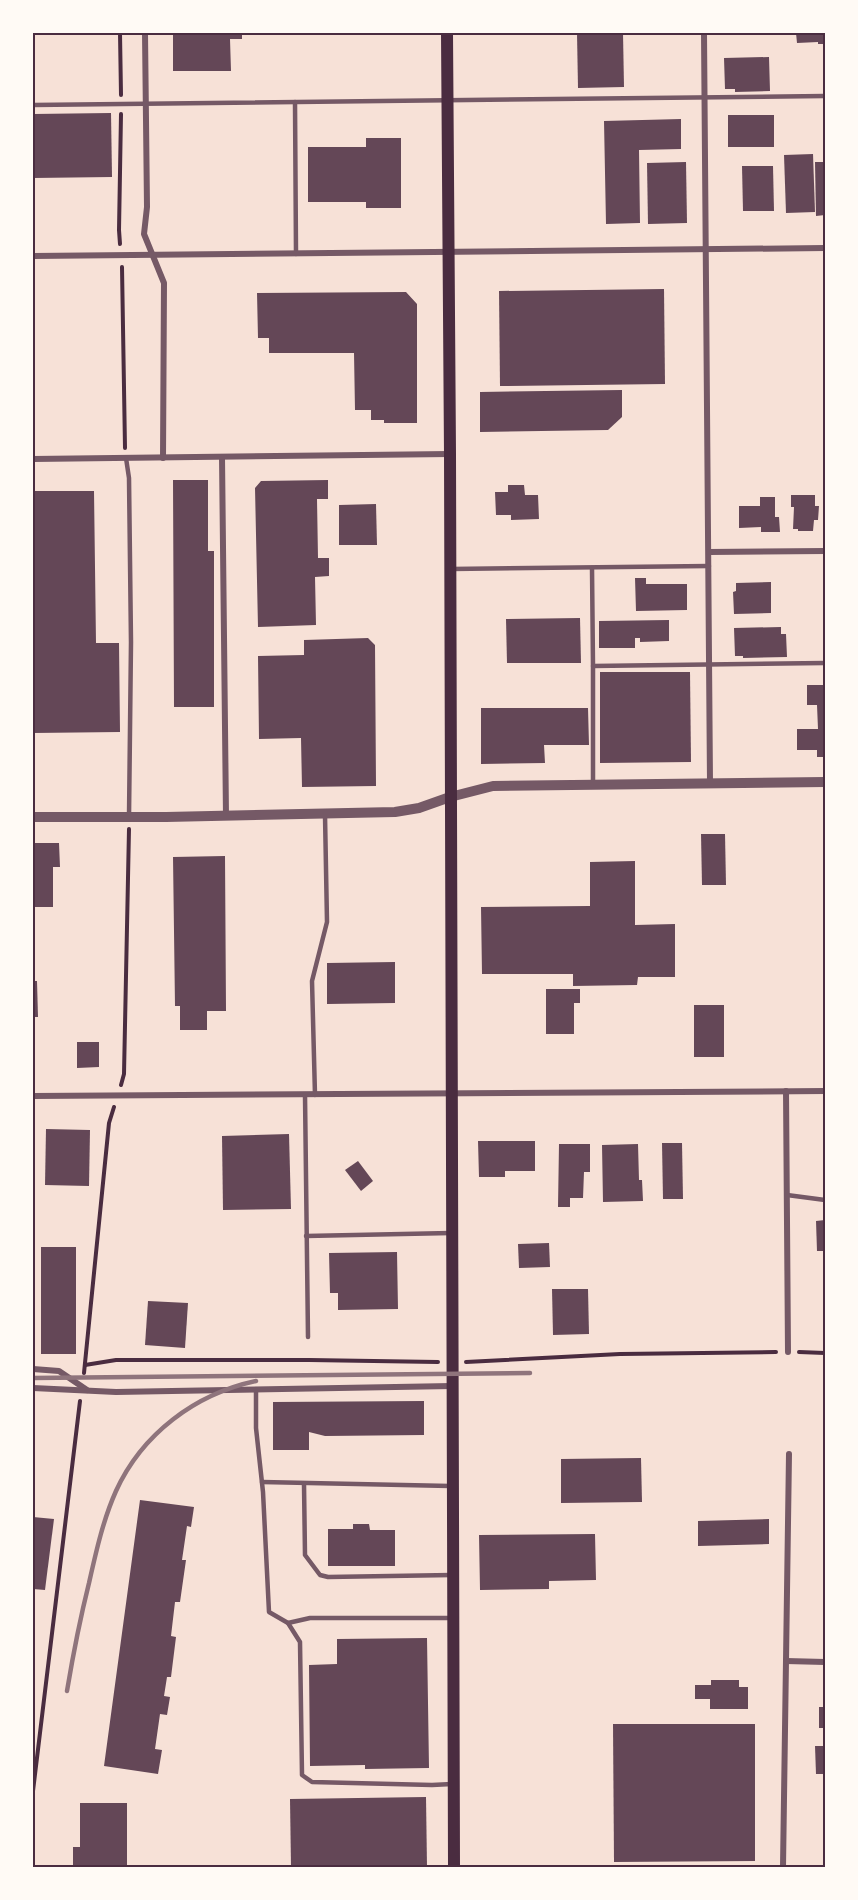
<svg xmlns="http://www.w3.org/2000/svg" width="858" height="1900" font-family="Karla,sans-serif">
	<style>
		.building { fill: #644757 }
		.lines { fill: none; stroke-linecap: round; stroke-linejoin: round }
		.path { stroke: #4a2c40; stroke-width: 4 }
		.service { stroke: #755966; stroke-width: 4.5 }
		.minor { stroke: #755966; stroke-width: 6 }
		.tertiary { stroke: #755966; stroke-width: 10 }
		.secondary { stroke: #4a2c40; stroke-width: 12 }
		.rail { stroke: #8f747c; stroke-width: 4.5 }
		.neatline { fill: none; stroke: #4a2c40; stroke-width: 2 }
	</style>
	<rect width="100%" height="100%" fill="#f7e1d7"/>
	<!-- building -->
	<g class="building">
		<path d="M173 33H242V39H230L231 71H173Z"/>
		<path d="M577 33H623L624 87 578 88Z"/>
		<path d="M796 33H825V44H818V42L797 43Z"/>
		<path d="M769 57 770 91 735 92V89H725L724 58Z"/>
		<path d="M111 113 112 177 33 178V114Z"/>
		<rect x="728" y="115" width="46" height="32"/>
		<path d="M681 119V149L639 150 640 223 606 224 604 121Z"/>
		<path d="M366 138H401V208H366V202H308V147H366Z"/>
		<path d="M813 154 815 212 786 213 784 155Z"/>
		<path d="M686 162 687 223 648 224 647 163Z"/>
		<path d="M815 162H825V215L816 216Z"/>
		<path d="M742 166H773L774 211H743Z"/>
		<path d="M664 289 665 384 500 386 499 291Z"/>
		<path d="M406 292 417 304V423H384V420H371V410H355L354 353H269V338H258L257 293Z"/>
		<path d="M622 390V417L608 430 480 432V392Z"/>
		<path d="M173 480H208V551H214V707H174Z"/>
		<path d="M328 480V499H317L318 558H329V576L315 577 316 625 258 627 255 488 261 481Z"/>
		<path d="M508 485H524L525 495H538L539 519 511 520V515H496L495 492H508Z"/>
		<path d="M33 491H94L96 643H119L120 732 33 733Z"/>
		<path d="M791 495H815V506H819L818 520H814L813 531H798V529H793L794 507H791Z"/>
		<path d="M760 497H775V517H779L780 532H761V527L739 528V506H760Z"/>
		<path d="M376 504 377 545H339V505Z"/>
		<path d="M635 578H646V584H687V610L636 611Z"/>
		<path d="M771 582V613L734 614 733 592 736 591V583Z"/>
		<path d="M580 618 581 663H507L506 619Z"/>
		<path d="M669 620V641L640 642V638H635V648H599V621Z"/>
		<path d="M781 627V634H786L787 657 743 658V656H735L734 628Z"/>
		<path d="M368 638 375 645 376 786 302 787 301 738 259 739 258 656 304 655V640Z"/>
		<path d="M600 672H690L691 762 600 763Z"/>
		<path d="M807 685H825V757H817V750H797V729H818L817 705H807Z"/>
		<path d="M481 708H588L589 745H544L545 763 481 764Z"/>
		<path d="M701 834H725L726 885H702Z"/>
		<path d="M33 843H59L60 867H53V907H33Z"/>
		<path d="M225 856 226 1011H207V1030H180V1006H175L173 857Z"/>
		<path d="M635 861V925L675 924V977H638L637 985 573 986V974H482L481 907 590 906V862Z"/>
		<path d="M395 962V1003L327 1004V963Z"/>
		<path d="M33 981H37L38 1017H33Z"/>
		<path d="M546 989H580V1003H574V1034H546Z"/>
		<rect x="694" y="1005" width="30" height="52"/>
		<path d="M77 1042H99V1067L77 1068Z"/>
		<path d="M46 1129 90 1130 89 1186 45 1185Z"/>
		<path d="M289 1134 291 1209 223 1210 222 1136Z"/>
		<path d="M478 1141H535V1171H505V1177H479Z"/>
		<path d="M662 1143H682L683 1199H663Z"/>
		<path d="M559 1144H590V1172H584L583 1198H570V1207H558Z"/>
		<path d="M638 1144 639 1180H642L643 1201 603 1202 602 1145Z"/>
		<path d="M358 1161 373 1181 361 1191 345 1170Z"/>
		<path d="M825 1220V1251H817L816 1221Z"/>
		<path d="M549 1243 550 1267 519 1268 518 1244Z"/>
		<rect x="41" y="1247" width="35" height="107"/>
		<path d="M397 1252 398 1309 338 1310V1293H330L329 1253Z"/>
		<path d="M552 1289H588L589 1334 553 1335Z"/>
		<path d="M148 1301 188 1303 185 1348 145 1345Z"/>
		<path d="M424 1401V1435L325 1436 309 1432V1450H273V1402Z"/>
		<path d="M641 1458 642 1502 561 1503V1459Z"/>
		<path d="M140 1500 194 1507 191 1527 187 1526 182 1560H186L180 1602H175L171 1636 176 1637 171 1677H167L164 1696 170 1697 167 1715 160 1714 155 1749 162 1750 158 1774 104 1766Z"/>
		<path d="M33 1517 54 1519 45 1590 33 1589Z"/>
		<path d="M769 1519V1544L698 1546V1521Z"/>
		<path d="M353 1524H369L370 1530H395V1566H328V1529H353Z"/>
		<path d="M595 1534 596 1580 549 1581V1589L480 1590 479 1535Z"/>
		<path d="M427 1638 429 1768 365 1769V1765L310 1766 309 1665 337 1664V1639Z"/>
		<path d="M711 1680H739V1687H748V1709H710V1699H695V1685H711Z"/>
		<rect x="819" y="1707" width="6" height="21"/>
		<path d="M613 1724H755V1861L614 1862Z"/>
		<path d="M815 1746H825V1774H816Z"/>
		<path d="M426 1797 427 1867H291L290 1799Z"/>
		<path d="M80 1803H127V1867H73V1847H80Z"/>
	</g>
	<g class="lines">
		<!-- path -->
		<g class="path">
			<path d="M120 33 121 95"/>
			<path d="M120 244 119 230 121 114"/>
			<path d="M122 267 125 448"/>
			<path d="M121 1085 124 1074 129 829"/>
			<path d="M799 1352 825 1353"/>
			<path d="M466 1362 620 1354 776 1352"/>
			<path d="M85 1365 116 1360H309L438 1362"/>
			<path d="M84 1373 109 1123 114 1107"/>
			<path d="M33 1791 80 1401"/>
		</g>
		<!-- service -->
		<g class="service">
			<path d="M295 102 296 254"/>
			<path d="M33 105 825 96"/>
			<path d="M126 458 129 478 131 642 129 817"/>
			<path d="M592 568 593 666 825 663"/>
			<path d="M451 569 709 566"/>
			<path d="M593 783V666"/>
			<path d="M305 1095 308 1337"/>
			<path d="M315 1095 312 981 327 922 325 815"/>
			<path d="M787 1195 825 1200"/>
			<path d="M306 1236 451 1233"/>
			<path d="M256 1390V1428L263 1492 269 1612 288 1623 300 1642 302 1775 312 1782 432 1785 452 1784"/>
			<path d="M262 1482 450 1486"/>
			<path d="M304 1484 305 1555 320 1575 328 1577 452 1575"/>
			<path d="M288 1623 310 1618H452"/>
		</g>
		<!-- minor -->
		<g class="minor">
			<path d="M145 33 147 207 144 234 164 283 163 458"/>
			<path d="M704 33 710 783"/>
			<path d="M33 256 825 248"/>
			<path d="M222 457 226 816"/>
			<path d="M33 459 450 454"/>
			<path d="M709 552 825 551"/>
			<path d="M786 1091 788 1352"/>
			<path d="M33 1096 825 1091"/>
			<path d="M33 1369 59 1371 87 1390"/>
			<path d="M33 1388 116 1392 452 1386"/>
			<path d="M786 1661 825 1662"/>
			<path d="M783 1867 789 1454"/>
		</g>
		<!-- tertiary -->
		<path class="tertiary" d="M33 817H166L395 812 419 808 450 797 493 786 825 782"/>
		<!-- secondary -->
		<path class="secondary" d="M447 33 450 454 454 1867"/>
		<!-- rail -->
		<g class="rail">
			<path d="M33 1378 530 1373"/>
			<path d="M67 1691C73 1655 80 1619 89 1583 96 1552 103 1520 116 1491 142 1434 195 1394 256 1381"/>
		</g>
	</g>
	<!-- border -->
	<rect width="858" height="1900" fill="none" stroke="#fffaf5" stroke-width="69"/>
	<rect x="34" y="34" width="790" height="1832" class="neatline"/>
</svg>
